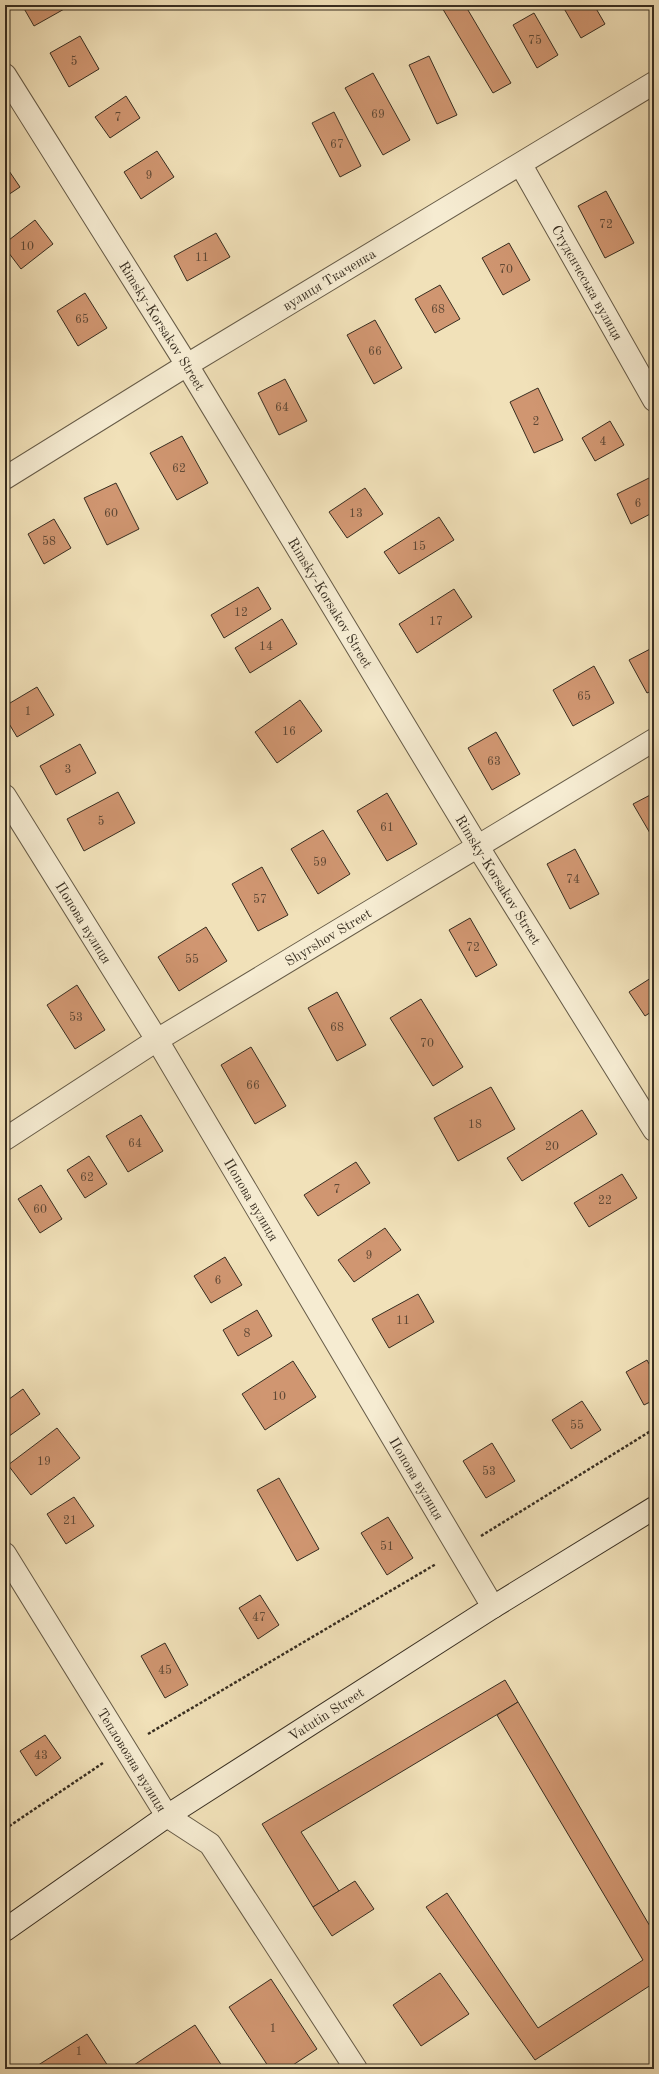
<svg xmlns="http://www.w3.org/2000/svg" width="659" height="2074" font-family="'Old Standard TT',serif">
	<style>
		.building { fill: #d09671; stroke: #382e21 }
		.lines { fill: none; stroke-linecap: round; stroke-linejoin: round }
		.street-casing { stroke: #665b47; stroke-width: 24 }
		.secondary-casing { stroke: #382e21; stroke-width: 24 }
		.path { stroke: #382e21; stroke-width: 2.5; stroke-dasharray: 3 2; stroke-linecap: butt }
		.street { stroke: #f6ecd2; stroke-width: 22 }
		.secondary { stroke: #f6ecd2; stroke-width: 22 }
		.labels { text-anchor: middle; stroke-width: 3.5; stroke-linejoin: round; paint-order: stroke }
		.number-label { font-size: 12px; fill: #5e4835 }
		.street-label { font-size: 14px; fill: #382e21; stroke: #f6ecd2 }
	</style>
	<rect width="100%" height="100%" fill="#f1e1b9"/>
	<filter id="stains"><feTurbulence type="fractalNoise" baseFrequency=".005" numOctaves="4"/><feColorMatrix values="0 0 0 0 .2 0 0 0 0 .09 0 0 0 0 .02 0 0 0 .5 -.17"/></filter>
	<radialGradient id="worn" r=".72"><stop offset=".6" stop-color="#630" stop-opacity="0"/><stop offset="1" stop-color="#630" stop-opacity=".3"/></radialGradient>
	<!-- building -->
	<g class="building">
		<path d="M22 5H65L66 8 34 26Z"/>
		<path d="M442 5H465L511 83 493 93 441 6Z"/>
		<path d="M562 5H594L605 24 581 38Z"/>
		<path d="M534 13 558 55 537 68 513 25Z"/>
		<path d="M80 36 99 69 69 87 50 53Z"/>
		<path d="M429 56 457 115 437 124 409 65Z"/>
		<path d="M373 73 410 140 383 155 345 88Z"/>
		<path d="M126 96 140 118 110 138 95 117Z"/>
		<path d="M334 112 361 166 340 177 312 123Z"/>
		<path d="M157 151 174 177 141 199 124 172Z"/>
		<path d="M5 165 20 187 5 197Z"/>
		<path d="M606 191 634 243 605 258 578 206Z"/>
		<path d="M35 220 53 244 21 269 5 248V243Z"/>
		<path d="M216 233 230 257 187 281 174 256Z"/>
		<path d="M509 243 530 280 503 295 482 258Z"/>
		<path d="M440 285 460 319 435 333 415 299Z"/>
		<path d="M85 293 107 328 78 346 57 311Z"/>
		<path d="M375 320 402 368 374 384 347 335Z"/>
		<path d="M285 379 307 421 279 435 258 393Z"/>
		<path d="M538 388 563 440 534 453 510 402Z"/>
		<path d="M610 421 624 445 595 461 582 438Z"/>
		<path d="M182 436 208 483 177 500 150 453Z"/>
		<path d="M651 477 654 482V512L631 524 617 494Z"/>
		<path d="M116 483 139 529 107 545 84 498Z"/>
		<path d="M365 488 383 514 347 538 329 512Z"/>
		<path d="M439 517 454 540 399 574 384 552Z"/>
		<path d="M54 519 71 548 44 564 28 534Z"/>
		<path d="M258 587 271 609 224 638 211 615Z"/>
		<path d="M454 589 472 617 417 653 399 624Z"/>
		<path d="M282 619 297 644 250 673 235 648Z"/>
		<path d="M654 647V690L647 693 629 660Z"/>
		<path d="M594 666 614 703 573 726 553 690Z"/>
		<path d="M37 687 54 715 17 737 5 717V706Z"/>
		<path d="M300 700 322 731 277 763 255 732Z"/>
		<path d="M496 732 520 774 492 790 468 748Z"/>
		<path d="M80 744 96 773 56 795 40 766Z"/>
		<path d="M118 792 135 823 84 851 67 819Z"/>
		<path d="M387 793 417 844 387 861 357 811Z"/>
		<path d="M654 793V840L633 804Z"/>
		<path d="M323 830 350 874 318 894 291 849Z"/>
		<path d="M575 849 599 894 570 909 547 864Z"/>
		<path d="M262 867 288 915 258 931 232 884Z"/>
		<path d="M470 918 497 965 476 977 449 930Z"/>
		<path d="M206 927 227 961 179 991 158 957Z"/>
		<path d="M654 976V1010L645 1016 629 992Z"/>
		<path d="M77 985 105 1030 75 1049 47 1005Z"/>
		<path d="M337 992 366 1045 337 1061 308 1008Z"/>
		<path d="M421 999 463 1067 433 1086 390 1018Z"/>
		<path d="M251 1047 286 1106 255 1124 221 1065Z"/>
		<path d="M491 1087 515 1129 458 1161 434 1118Z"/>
		<path d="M582 1110 597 1134 522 1181 507 1158Z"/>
		<path d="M141 1115 163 1151 128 1172 106 1136Z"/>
		<path d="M89 1156 107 1184 85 1198 67 1170Z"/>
		<path d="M356 1162 370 1183 318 1216 304 1195Z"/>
		<path d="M622 1174 637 1198 589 1227 574 1203Z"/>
		<path d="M41 1185 62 1219 40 1233 18 1199Z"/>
		<path d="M385 1228 401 1250 354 1282 338 1260Z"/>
		<path d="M225 1257 242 1285 211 1303 194 1276Z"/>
		<path d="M418 1294 434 1322 389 1348 372 1319Z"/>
		<path d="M257 1310 272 1336 238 1356 223 1330Z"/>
		<path d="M647 1360 654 1373V1400L644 1405 626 1372Z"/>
		<path d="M293 1361 316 1397 265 1430 242 1394Z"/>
		<path d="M23 1389 40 1414 5 1439V1402Z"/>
		<path d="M582 1401 601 1430 571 1449 552 1420Z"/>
		<path d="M57 1428 80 1458 31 1495 8 1465Z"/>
		<path d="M492 1443 515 1481 486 1498 463 1461Z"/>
		<path d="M279 1478 319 1549 297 1561 257 1490Z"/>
		<path d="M74 1497 94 1526 66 1544 47 1514Z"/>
		<path d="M388 1517 413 1558 387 1575 361 1533Z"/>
		<path d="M260 1595 279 1625 258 1639 239 1608Z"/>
		<path d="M165 1643 188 1685 165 1698 141 1656Z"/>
		<path d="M505 1680 518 1702 301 1832 339 1891 313 1907 262 1824Z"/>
		<path d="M518 1702 654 1933V1983L535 2060 426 1907 447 1893 538 2028 643 1960 497 1715Z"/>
		<path d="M45 1735 61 1758 36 1776 20 1751Z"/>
		<path d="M355 1881 374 1909 332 1936 313 1907Z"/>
		<path d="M440 1973 469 2014 421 2046 393 2005Z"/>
		<path d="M271 1979 317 2049 287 2069H270L229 2007Z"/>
		<path d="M195 2025 224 2069H128L155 2051Z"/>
		<path d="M87 2034 110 2069H32Z"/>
	</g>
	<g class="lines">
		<defs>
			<g id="street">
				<path id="s1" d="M5 75 187 365 478 847 654 1130"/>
				<path id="s2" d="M521 165 654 400"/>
				<path id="s3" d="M5 478 187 365 654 83"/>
				<path id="s4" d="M5 796 157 1040 493 1607"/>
				<path id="s5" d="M5 1139 157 1040 654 740"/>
				<path id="s6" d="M5 1554 167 1816 210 1844 356 2069"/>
			</g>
			<g id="secondary">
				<path id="s7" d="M5 1930 167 1816 493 1607 654 1508"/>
			</g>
		</defs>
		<!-- street casing -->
		<use href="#street" class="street-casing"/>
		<!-- secondary casing -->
		<use href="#secondary" class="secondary-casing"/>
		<!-- path -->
		<g class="path">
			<path d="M481 1536 654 1429"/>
			<path d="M148 1734 436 1564"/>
			<path d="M5 1829 103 1763"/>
		</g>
		<!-- street -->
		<use href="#street" class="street"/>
		<!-- secondary -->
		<use href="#secondary" class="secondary"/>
	</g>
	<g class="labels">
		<!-- number labels -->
		<g class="number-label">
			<text x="535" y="44">75</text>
			<text x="74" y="65">5</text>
			<text x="378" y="118">69</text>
			<text x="118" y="121">7</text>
			<text x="337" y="148">67</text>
			<text x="149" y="179">9</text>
			<text x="606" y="228">72</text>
			<text x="27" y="250">10</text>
			<text x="202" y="261">11</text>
			<text x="506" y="273">70</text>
			<text x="438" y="313">68</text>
			<text x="82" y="323">65</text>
			<text x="375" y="355">66</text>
			<text x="282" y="411">64</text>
			<text x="536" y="425">2</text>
			<text x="603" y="445">4</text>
			<text x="179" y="472">62</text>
			<text x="638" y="507">6</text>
			<text x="111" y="517">60</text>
			<text x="356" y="517">13</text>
			<text x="49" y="545">58</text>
			<text x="419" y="550">15</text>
			<text x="241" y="616">12</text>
			<text x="436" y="625">17</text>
			<text x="266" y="650">14</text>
			<text x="584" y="700">65</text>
			<text x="28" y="715">1</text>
			<text x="289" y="735">16</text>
			<text x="494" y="765">63</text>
			<text x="68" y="773">3</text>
			<text x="101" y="825">5</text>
			<text x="387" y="831">61</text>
			<text x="320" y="866">59</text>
			<text x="573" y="883">74</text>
			<text x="260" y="903">57</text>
			<text x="473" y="951">72</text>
			<text x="192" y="963">55</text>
			<text x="76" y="1021">53</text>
			<text x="337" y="1031">68</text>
			<text x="427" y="1047">70</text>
			<text x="253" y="1089">66</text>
			<text x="475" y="1128">18</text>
			<text x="135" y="1147">64</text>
			<text x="552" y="1150">20</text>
			<text x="87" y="1181">62</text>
			<text x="337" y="1193">7</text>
			<text x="605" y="1204">22</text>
			<text x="40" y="1213">60</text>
			<text x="369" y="1259">9</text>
			<text x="218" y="1284">6</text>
			<text x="403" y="1324">11</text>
			<text x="247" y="1337">8</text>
			<text x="279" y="1400">10</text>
			<text x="577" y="1429">55</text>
			<text x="44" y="1465">19</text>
			<text x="489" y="1475">53</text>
			<text x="70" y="1524">21</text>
			<text x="387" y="1550">51</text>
			<text x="259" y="1621">47</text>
			<text x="165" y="1674">45</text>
			<text x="41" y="1759">43</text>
			<text x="273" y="2032">1</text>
			<text x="79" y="2055">1</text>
		</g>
		<!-- street labels -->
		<g class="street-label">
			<text dy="5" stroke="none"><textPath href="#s3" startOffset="380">вулиця Ткаченка</textPath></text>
			<text dy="5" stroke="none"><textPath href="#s2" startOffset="135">Студєнчеська вулиця</textPath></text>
			<text dy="5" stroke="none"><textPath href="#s1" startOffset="296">Rimsky-Korsakov Street</textPath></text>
			<text dy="5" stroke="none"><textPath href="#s1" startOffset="620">Rimsky-Korsakov Street</textPath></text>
			<text dy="5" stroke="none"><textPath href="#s1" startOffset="944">Rimsky-Korsakov Street</textPath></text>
			<text dy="5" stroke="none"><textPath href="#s4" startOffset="149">Попова вулиця</textPath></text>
			<text dy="5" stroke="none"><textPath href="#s5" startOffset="381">Shyrshov Street</textPath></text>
			<text dy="5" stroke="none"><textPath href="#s4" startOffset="473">Попова вулиця</textPath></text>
			<text dy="5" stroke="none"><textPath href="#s4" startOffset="797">Попова вулиця</textPath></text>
			<text dy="5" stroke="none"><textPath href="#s7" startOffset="387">Vatutin Street</textPath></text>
			<text dy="5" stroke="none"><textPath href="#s6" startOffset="242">Тепловозна вулиця</textPath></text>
		</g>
	</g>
	<!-- margin -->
	<rect width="659" height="2074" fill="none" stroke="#f1e1b9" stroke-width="20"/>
	<rect x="6" y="6" width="647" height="2062" fill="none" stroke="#382e21" stroke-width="2"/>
	<rect x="10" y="10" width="639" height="2054" fill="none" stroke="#382e21"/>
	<rect width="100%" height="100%" filter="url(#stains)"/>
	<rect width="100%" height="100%" fill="url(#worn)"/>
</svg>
